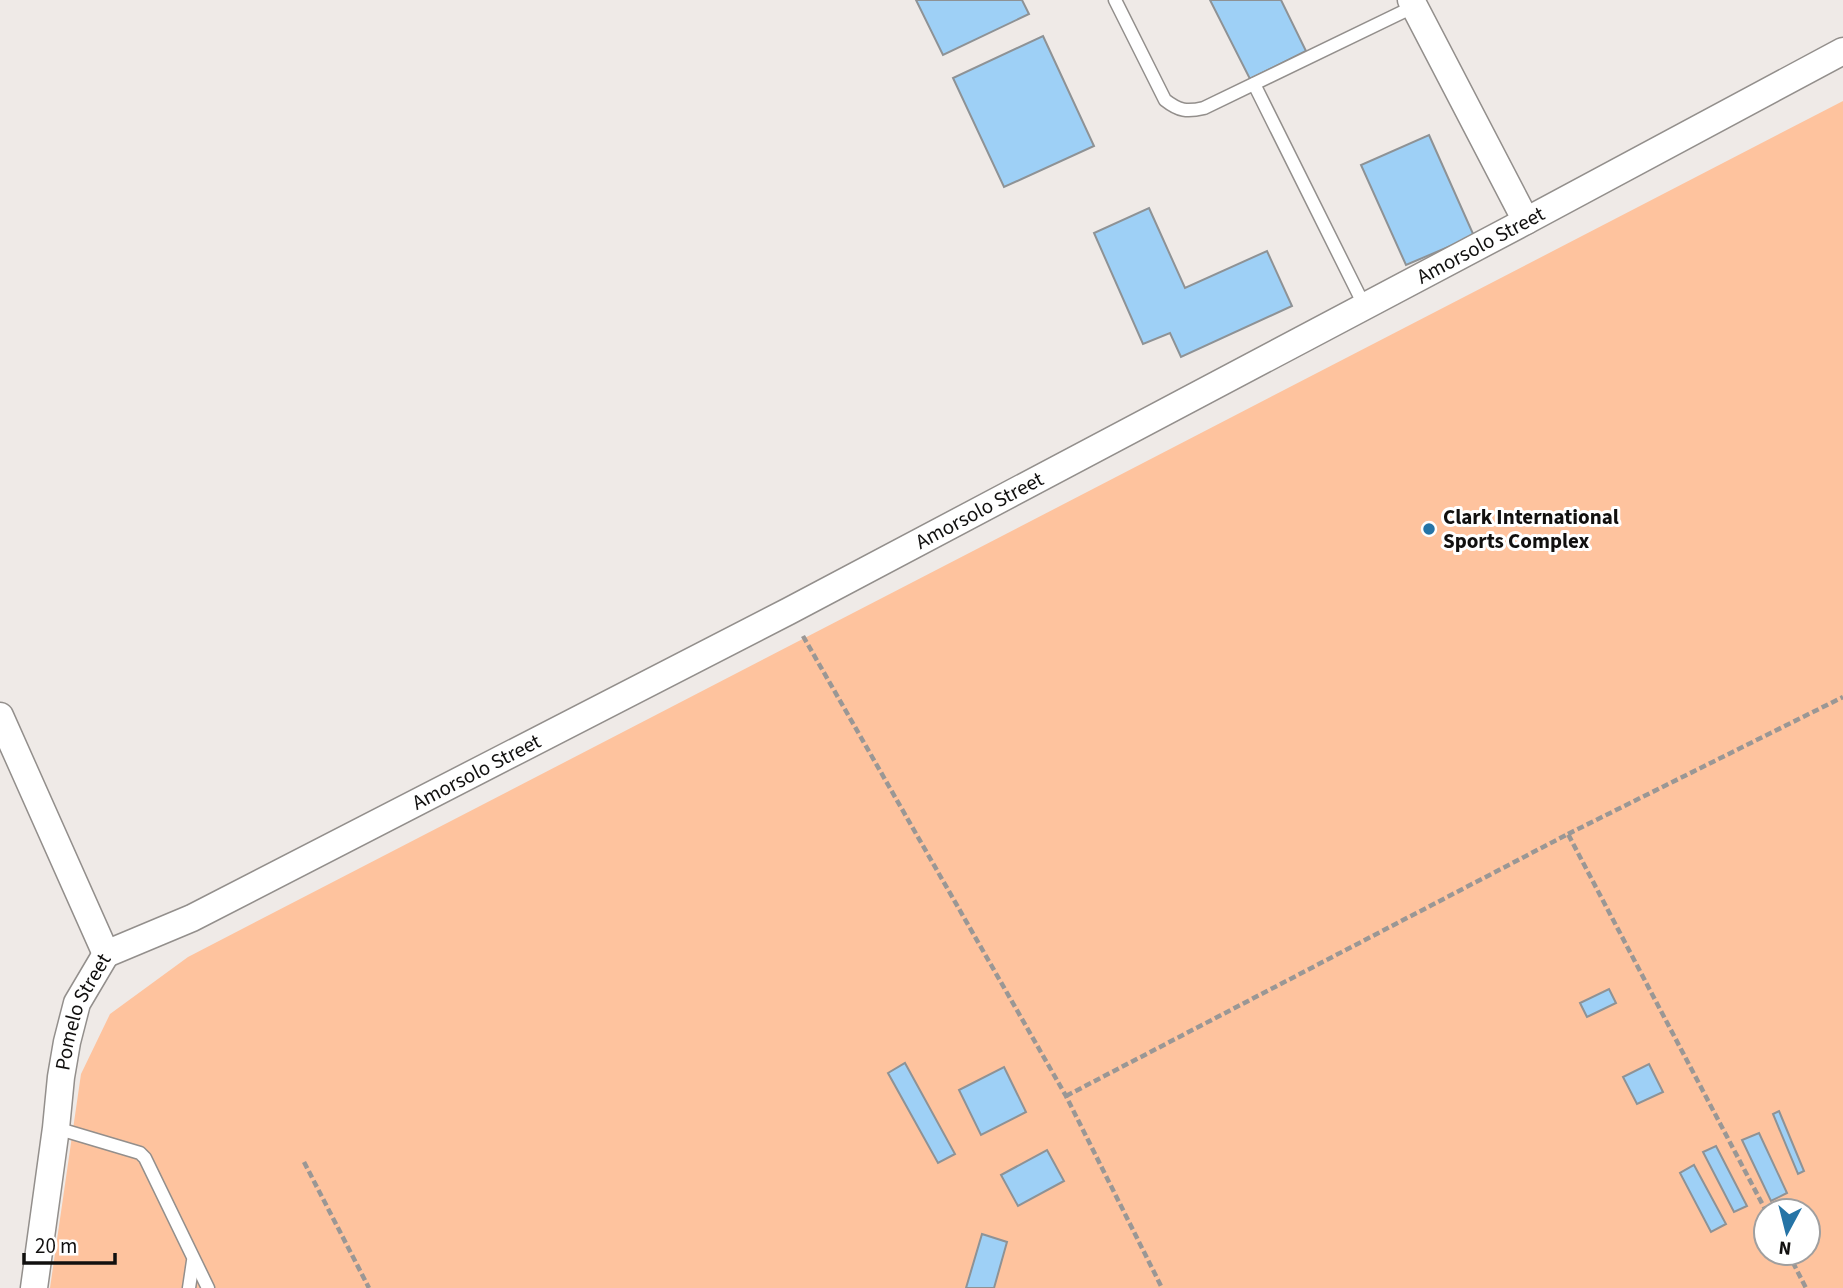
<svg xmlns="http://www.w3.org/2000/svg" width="1843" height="1288" font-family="'Source Sans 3',sans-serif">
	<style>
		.green { fill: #fec39e; fill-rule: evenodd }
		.building { fill: #9ed0f6; stroke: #8e9295; stroke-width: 2 }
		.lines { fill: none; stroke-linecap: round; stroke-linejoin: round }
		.service-casing { stroke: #938f8c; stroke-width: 15 }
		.minor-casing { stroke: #938f8c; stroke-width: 29 }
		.path { stroke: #9a9795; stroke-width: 4.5; stroke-dasharray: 7 3.5; stroke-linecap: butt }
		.service { stroke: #fff; stroke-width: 12 }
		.minor { stroke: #fff; stroke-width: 26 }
		.poi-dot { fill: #2674a6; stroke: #fff; stroke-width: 2.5 }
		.labels { text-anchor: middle; stroke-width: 6; stroke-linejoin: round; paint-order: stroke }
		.street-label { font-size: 21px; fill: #11100f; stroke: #fff }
		.poi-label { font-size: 21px; font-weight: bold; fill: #11100f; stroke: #fff; text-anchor: start }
	</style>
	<rect width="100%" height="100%" fill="#efeae7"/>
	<!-- green -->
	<path class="green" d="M1843 101V1288H50L81 1074 110 1014 188 957ZM1766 1211H1808V1253H1766Z"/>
	<!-- building -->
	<g class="building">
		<path d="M916 0H1022L1029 14 943 55Z"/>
		<path d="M1210 0H1281L1306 51 1250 79Z"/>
		<path d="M1043 36 1094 146 1004 187 953 78Z"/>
		<path d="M1429 135 1474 236 1406 265 1361 165Z"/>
		<path d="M1149 208 1185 288 1267 251 1292 306 1181 357 1170 333 1143 344 1094 233Z"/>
		<path d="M1609 989 1616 1003 1587 1017 1580 1003Z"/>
		<path d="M905 1063 955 1154 938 1163 888 1073Z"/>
		<path d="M1649 1064 1663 1092 1637 1104 1623 1077Z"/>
		<path d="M1004 1067 1026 1112 981 1135 959 1090Z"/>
		<path d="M1779 1111 1804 1171 1798 1174 1773 1114Z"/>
		<path d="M1759 1133 1787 1193 1771 1201 1742 1140Z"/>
		<path d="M1716 1146 1747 1206 1734 1212 1703 1152Z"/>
		<path d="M1047 1150 1064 1181 1018 1206 1001 1175Z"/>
		<path d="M1694 1165 1726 1224 1711 1232 1680 1173Z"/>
		<path d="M982 1234 1007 1242 994 1288H966Z"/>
	</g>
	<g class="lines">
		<defs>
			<g id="service">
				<path d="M1115 0 1165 100C1179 111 1187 112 1204 108L1415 6"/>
				<path d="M1254 84 1365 307"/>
				<path d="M56 1128 140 1153 145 1158 208 1288"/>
				<path d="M189 1288 193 1261"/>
			</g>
			<g id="minor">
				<path d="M1411 0 1526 221"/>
				<path d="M0 716 106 954"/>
				<path id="s1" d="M106 954 192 918 789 611 1526 221 1843 51"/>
				<path id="s2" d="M34 1288 56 1128 61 1077 67 1042 77 1003 106 954"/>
			</g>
		</defs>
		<!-- service casing -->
		<use href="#service" class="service-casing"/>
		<!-- minor casing -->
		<use href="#minor" class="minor-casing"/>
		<!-- path -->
		<g class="path">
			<path d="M803 636 1066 1096 1162 1288"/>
			<path d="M1568 834 1843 697"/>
			<path d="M1066 1096 1568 834 1766 1211"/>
			<path d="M304 1162 369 1288"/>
			<path d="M1788 1253 1806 1288"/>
		</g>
		<!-- service -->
		<use href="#service" class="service"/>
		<!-- minor -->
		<use href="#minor" class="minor"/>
	</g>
	<!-- markers -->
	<circle class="poi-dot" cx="1429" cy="529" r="7"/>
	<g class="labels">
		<!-- street labels -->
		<g class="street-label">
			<text dy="7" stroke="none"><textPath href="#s1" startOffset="1547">Amorsolo Street</textPath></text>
			<text dy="7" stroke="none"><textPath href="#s1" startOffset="980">Amorsolo Street</textPath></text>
			<text dy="7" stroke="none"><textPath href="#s1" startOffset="413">Amorsolo Street</textPath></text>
			<text dy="7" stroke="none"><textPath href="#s2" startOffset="282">Pomelo Street</textPath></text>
		</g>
		<!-- poi labels -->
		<g class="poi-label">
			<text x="1443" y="524">Clark International<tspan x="1443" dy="24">Sports Complex</tspan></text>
		</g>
	</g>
	<!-- north arrow -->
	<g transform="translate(1787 1232) rotate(187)"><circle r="33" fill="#ffffff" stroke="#a09f9f" stroke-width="2"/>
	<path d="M0-5L12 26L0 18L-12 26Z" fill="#2674a6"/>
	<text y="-10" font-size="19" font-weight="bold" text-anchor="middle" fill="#11100f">N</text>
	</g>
	<!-- scale -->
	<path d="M24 1253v10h91v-10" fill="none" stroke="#11100f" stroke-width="3.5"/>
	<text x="35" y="1253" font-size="21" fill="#11100f" stroke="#ffffff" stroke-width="5" paint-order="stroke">20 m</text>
</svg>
